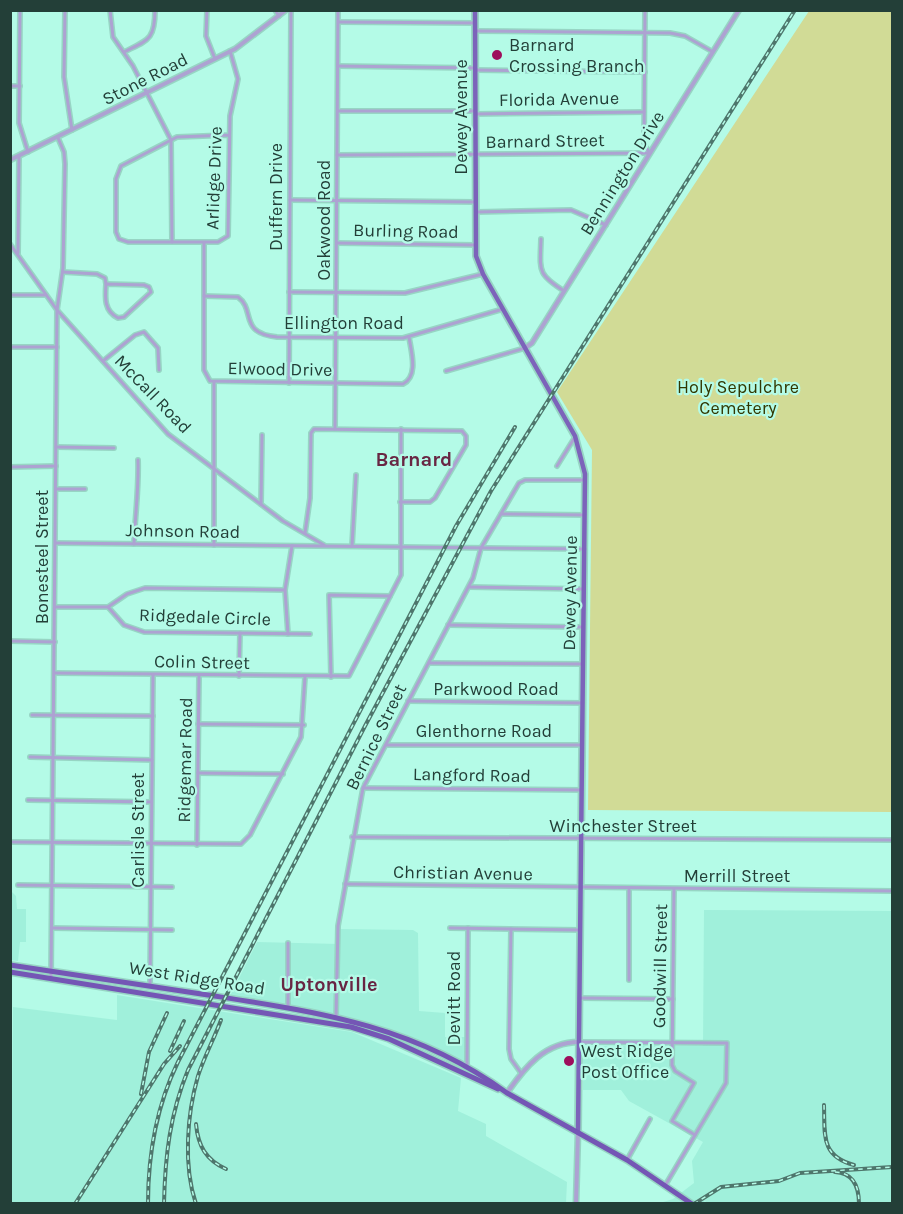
<svg xmlns="http://www.w3.org/2000/svg" width="903" height="1214" font-family="Karla,sans-serif">
	<style>
		.built { fill: #a0f0db }
		.green { fill: #d1db96 }
		.lines { fill: none; stroke-linecap: round; stroke-linejoin: round }
		.minor-casing { stroke: #97d5c4; stroke-width: 6 }
		.tertiary-casing { stroke: #97d5c4; stroke-width: 7 }
		.primary-casing { stroke: #97d5c4; stroke-width: 8 }
		.trunk-casing { stroke: #97d5c4; stroke-width: 8 }
		.minor { stroke: #ada2d2; stroke-width: 3 }
		.tertiary { stroke: #ada2d2; stroke-width: 4 }
		.primary { stroke: #7c63ba; stroke-width: 4.5 }
		.trunk { stroke: #7456b5; stroke-width: 5 }
		.rail-casing { stroke: #4e766c; stroke-width: 4 }
		.rail { stroke: #b4fbe7; stroke-width: 1.5; stroke-dasharray: 4.5; stroke-linecap: butt }
		.poi-dot { fill: #9d0e5c; stroke: #b4fbe7; stroke-width: 2 }
		.labels { text-anchor: middle; stroke-width: 4.5; stroke-linejoin: round; paint-order: stroke }
		.poi-label { font-size: 18px; fill: #233f38; stroke: #b4fbe7; text-anchor: start }
		.street-label { font-size: 18px; fill: #233f38; stroke: #b4fbe7 }
		.park-label { font-size: 18px; fill: #323700; stroke: #b4fbe7 }
		.neighbourhood-label { font-size: 20px; font-weight: bold; fill: #682643; stroke: #b4fbe7 }
	</style>
	<rect width="100%" height="100%" fill="#b4fbe7"/>
	<!-- built -->
	<g class="built">
		<path d="M11 891 16 896 17 909H26V942H20L18 961 11 960Z"/>
		<path d="M704 910 892 911V1203L708 1204 705 1201 702 1203H660L673 1199 694 1183 692 1161 703 1142 629 1101 621 1090H583V1053L589 1046H703Z"/>
		<path d="M339 929 413 930 418 933 419 1011 445 1013V1037H467V1068L386 1030 229 998 257 942 339 944Z"/>
		<path d="M117 995 352 1032 461 1078 458 1111 486 1124V1136L567 1182 566 1203H11L13 1007 117 1020Z"/>
	</g>
	<!-- green -->
	<path class="green" d="M809 11H892V812L588 810 592 450 557 392Z"/>
	<g class="lines">
		<defs>
			<g id="minor">
				<path d="M20 10 19 123 28 152"/>
				<path d="M65 10 64 77 72 130"/>
				<path d="M110 10 113 37 133 66 171 140 172 242"/>
				<path d="M207 10 206 36 215 59"/>
				<path d="M275 10 279 16"/>
				<path d="M645 10 644 144 649 152"/>
				<path d="M339 22 475 23"/>
				<path d="M475 31 670 33 685 36 713 52"/>
				<path d="M124 52C148 40 155 40 155 10"/>
				<path d="M338 66 474 68"/>
				<path d="M475 70 645 72"/>
				<path d="M10 86H20"/>
				<path d="M338 111H474"/>
				<path d="M475 114 644 112"/>
				<path d="M229 135 177 137 121 166 116 179V232L119 239 128 242H218L228 236 230 116 238 79 230 51"/>
				<path d="M337 155 650 153"/>
				<path d="M290 200 475 202"/>
				<path d="M477 212 571 210 606 225"/>
				<path d="M541 239C540 271 537 274 564 291"/>
				<path d="M204 243V370L210 381 403 384C419 376 411 351 409 337"/>
				<path d="M337 243 475 245"/>
				<path d="M10 244 57 310 168 434 283 521 324 545"/>
				<path d="M18 253 19 157"/>
				<path d="M63 272 97 274 105 278 106 284"/>
				<path d="M106 284 144 285 149 287 151 292 124 317 118 318C104 311 105 298 106 284Z"/>
				<path d="M289 292 405 293 483 274"/>
				<path d="M10 295H46"/>
				<path d="M204 296 238 297C256 310 238 333 277 337L403 338 503 309"/>
				<path d="M10 347H57"/>
				<path d="M103 361 135 335 144 332 158 348 159 370"/>
				<path d="M446 371 525 348"/>
				<path d="M289 383 291 10"/>
				<path d="M335 429 338 10"/>
				<path d="M56 447 114 448"/>
				<path d="M557 466 575 437"/>
				<path d="M10 467 56 466"/>
				<path d="M56 489H85"/>
				<path d="M261 504 262 435"/>
				<path d="M501 514 585 515"/>
				<path d="M305 533 310 498 311 433 314 429 462 431 466 436V445L435 498 430 502H400"/>
				<path d="M56 543 585 549"/>
				<path d="M134 544C135 516 139 489 138 460"/>
				<path d="M214 545V382"/>
				<path d="M352 546 356 475"/>
				<path d="M469 587 584 589"/>
				<path d="M55 607H108L124 625 144 632 310 634"/>
				<path d="M108 607 127 594 145 588 285 590"/>
				<path d="M448 625 583 627"/>
				<path d="M288 634 285 590 292 546"/>
				<path d="M10 641 55 642"/>
				<path d="M429 663 583 664"/>
				<path d="M55 673 349 676 401 575V429"/>
				<path d="M239 676 240 633"/>
				<path d="M331 677 329 595 390 596"/>
				<path d="M408 701 583 703"/>
				<path d="M32 715 153 716"/>
				<path d="M198 724 304 725"/>
				<path d="M386 745H582"/>
				<path d="M30 757 152 760"/>
				<path d="M198 773 283 774"/>
				<path d="M363 788 582 790"/>
				<path d="M28 800 151 802"/>
				<path d="M352 837 892 840"/>
				<path d="M13 842 241 844 250 835 301 737 305 677"/>
				<path d="M197 845 199 676"/>
				<path d="M345 884 892 891"/>
				<path d="M18 885 172 887"/>
				<path d="M674 890 672 1065 675 1071 694 1083 672 1121 695 1135"/>
				<path d="M52 928 172 930"/>
				<path d="M450 928 580 930"/>
				<path d="M511 929 509 1049 511 1059 521 1073"/>
				<path d="M51 978 57 310 63 268 65 164 64 152 58 138"/>
				<path d="M629 980V890"/>
				<path d="M150 986 153 675"/>
				<path d="M579 998 673 999"/>
				<path d="M288 1007V943"/>
				<path d="M336 1018 338 926 363 788 473 578 481 548 519 483 525 480H585"/>
				<path d="M579 1042 727 1043 726 1083 666 1184"/>
				<path d="M467 1068 468 928"/>
				<path d="M627 1160 650 1119"/>
			</g>
			<g id="tertiary">
				<path d="M10 160 235 49 286 10"/>
				<path d="M525 348 532 343 739 10"/>
				<path d="M507 1093C525 1067 545 1042 579 1042"/>
				<path d="M576 1204 578 1132"/>
			</g>
			<path id="primary" d="M475 10 476 256 483 274 575 436 585 474 578 1132"/>
			<g id="trunk">
				<path d="M10 965C76 975 142 985 208 995 317 1012 414 1025 507 1093L627 1160 692 1204"/>
				<path d="M10 972 351 1027 389 1039 498 1089"/>
			</g>
		</defs>
		<!-- minor casing -->
		<use href="#minor" class="minor-casing"/>
		<!-- tertiary casing -->
		<use href="#tertiary" class="tertiary-casing"/>
		<!-- primary casing -->
		<use href="#primary" class="primary-casing"/>
		<!-- trunk casing -->
		<use href="#trunk" class="trunk-casing"/>
		<!-- minor -->
		<use href="#minor" class="minor"/>
		<!-- tertiary -->
		<use href="#tertiary" class="tertiary"/>
		<!-- primary -->
		<use href="#primary" class="primary"/>
		<!-- trunk -->
		<use href="#trunk" class="trunk"/>
		<defs>
			<g id="rail">
				<path d="M170 1051 184 1021"/>
				<path d="M141 1094 149 1052 167 1013"/>
				<path d="M824 1105C825 1134 820 1156 854 1165"/>
				<path d="M196 1124C198 1146 206 1160 226 1169"/>
				<path d="M835 1172C854 1173 859 1187 859 1204"/>
				<path d="M75 1204 164 1064 180 1046"/>
				<path d="M148 1204C148 1153 156 1107 178 1062L456 526 515 427"/>
				<path d="M164 1204C165 1156 170 1114 188 1070L365 726 491 491 795 10"/>
				<path d="M196 1204C183 1166 187 1114 198 1076 204 1057 214 1039 221 1020"/>
				<path d="M694 1204 721 1187 779 1181 800 1173 892 1167"/>
			</g>
		</defs>
		<!-- rail casing -->
		<use href="#rail" class="rail-casing"/>
		<!-- rail -->
		<use href="#rail" class="rail"/>
	</g>
	<!-- markers -->
	<g class="poi-dot">
		<circle cx="497" cy="55" r="6"/>
		<circle cx="569" cy="1061" r="6"/>
	</g>
	<g class="labels">
		<!-- poi labels -->
		<g class="poi-label">
			<text x="509" y="51">Barnard<tspan x="509" dy="21">Crossing Branch</tspan></text>
			<text x="581" y="1057">West Ridge<tspan x="581" dy="21">Post Office</tspan></text>
		</g>
		<!-- street labels -->
		<g class="street-label">
			<text transform="translate(145 79) rotate(-27)" y="6">Stone Road</text>
			<text transform="translate(559 99) rotate(-1)" y="6">Florida Avenue</text>
			<text transform="translate(461 117) rotate(-90)" y="6">Dewey Avenue</text>
			<text transform="translate(545 141) rotate(-1)" y="6">Barnard Street</text>
			<text transform="translate(622 173) rotate(-58)" y="6">Bennington Drive</text>
			<text transform="translate(214 178) rotate(-88)" y="6">Arlidge Drive</text>
			<text transform="translate(276 197) rotate(-90)" y="6">Duffern Drive</text>
			<text transform="translate(324 220) rotate(-90)" y="6">Oakwood Road</text>
			<text transform="translate(406 231) rotate(1)" y="6">Burling Road</text>
			<text x="344" y="329">Ellington Road</text>
			<text transform="translate(280 369) rotate(1)" y="6">Elwood Drive</text>
			<text transform="translate(153 394) rotate(46)" y="6">McCall Road</text>
			<text transform="translate(183 531) rotate(1)" y="6">Johnson Road</text>
			<text transform="translate(42 557) rotate(-90)" y="6">Bonesteel Street</text>
			<text transform="translate(570 593) rotate(-89)" y="6">Dewey Avenue</text>
			<text transform="translate(205 617) rotate(2)" y="6">Ridgedale Circle</text>
			<text transform="translate(202 662) rotate(1)" y="6">Colin Street</text>
			<text x="496" y="695">Parkwood Road</text>
			<text x="484" y="737">Glenthorne Road</text>
			<text transform="translate(376 737) rotate(-64)" y="6">Bernice Street</text>
			<text transform="translate(185 760) rotate(-89)" y="6">Ridgemar Road</text>
			<text transform="translate(472 775) rotate(1)" y="6">Langford Road</text>
			<text x="623" y="832">Winchester Street</text>
			<text transform="translate(138 830) rotate(-90)" y="6">Carlisle Street</text>
			<text transform="translate(463 873) rotate(1)" y="6">Christian Avenue</text>
			<text x="737" y="882">Merrill Street</text>
			<text transform="translate(660 966) rotate(-89)" y="6">Goodwill Street</text>
			<text transform="translate(197 978) rotate(9)" y="6">West Ridge Road</text>
			<text transform="translate(454 998) rotate(-90)" y="6">Devitt Road</text>
		</g>
		<!-- park labels -->
		<g class="park-label">
			<text x="738" y="393">Holy Sepulchre<tspan x="738" dy="21">Cemetery</tspan></text>
		</g>
		<!-- neighbourhood labels -->
		<g class="neighbourhood-label">
			<text x="414" y="466">Barnard</text>
			<text x="329" y="991">Uptonville</text>
		</g>
	</g>
	<!-- border -->
	<rect width="903" height="1214" fill="none" stroke="#233f38" stroke-width="24"/>
</svg>
